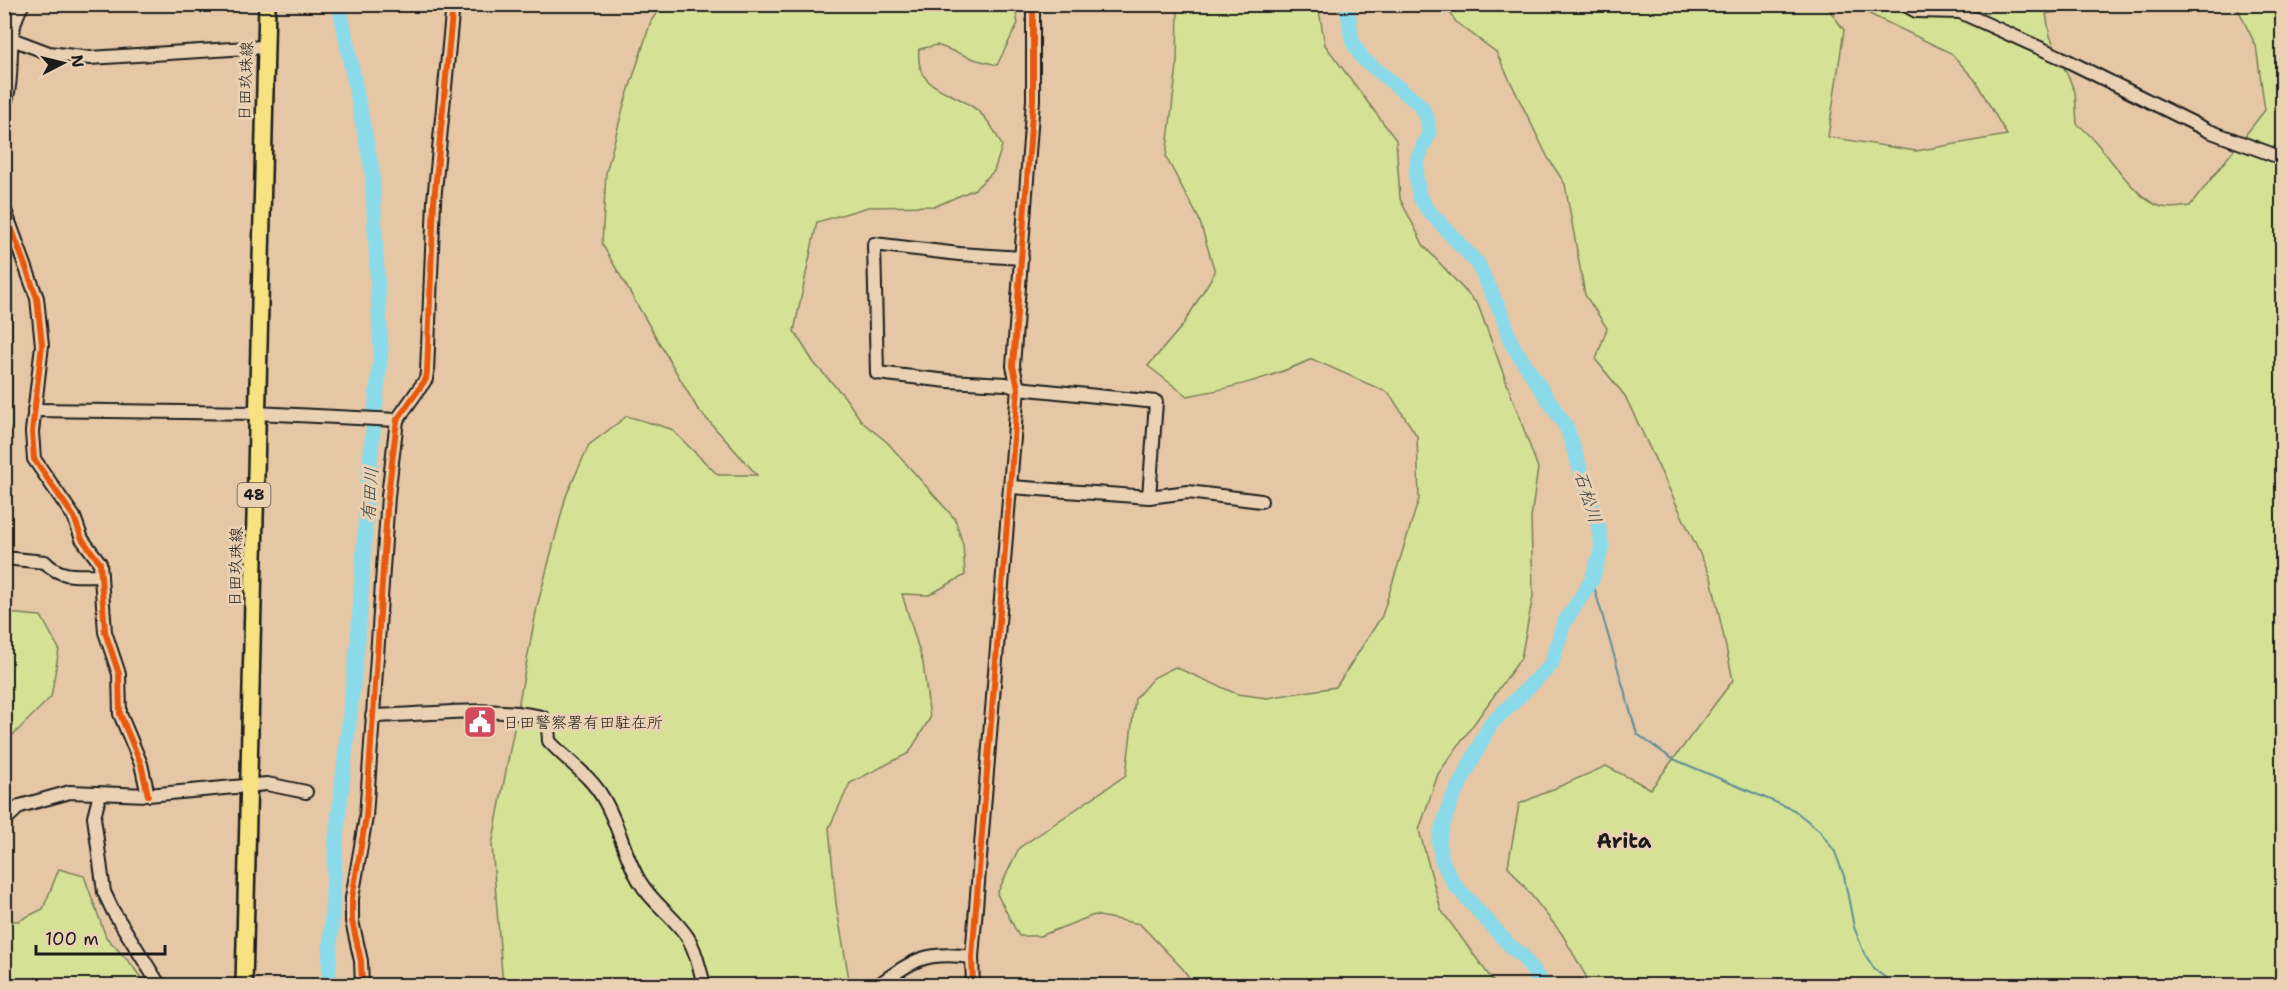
<svg xmlns="http://www.w3.org/2000/svg" width="2287" height="990" font-family="'Shantell Sans','Klee One',sans-serif">
	<style>
		.green { fill: #d5e295; stroke: #787f58; stroke-width: 1.5; fill-rule: evenodd }
		.lines { fill: none; stroke-linecap: round; stroke-linejoin: round }
		.stream { stroke: #5f8e97; stroke-width: 2 }
		.river { stroke: #8bdae9; stroke-width: 15 }
		.minor-casing { stroke: #1c1c1c; stroke-width: 16 }
		.major-casing { stroke: #1c1c1c; stroke-width: 20 }
		.minor { stroke: #ebd1b3; stroke-width: 12 }
		.major { stroke: #f6e281; stroke-width: 15 }
		.cycleway-casing { stroke: #ebd1b3; stroke-width: 10 }
		.cycleway { stroke: #e8590c; stroke-width: 6 }
		.labels { text-anchor: middle; stroke-width: 6; stroke-linejoin: round; paint-order: stroke }
		.shield { fill: #ebd1b3; stroke: #5a5249; stroke-width: 1.5 }
		.shield-label { font-size: 15px; font-weight: bold; fill: #1c1c1c }
		.street-label { font-size: 16px; fill: #1c1c1c; stroke: #ebd1b3 }
		.poi-label { font-size: 16px; fill: #1c1c1c; stroke: #ebd1b3; text-anchor: start }
		.water-label { font-size: 18px; font-style: italic; fill: #324245; stroke: #ebd1b3 }
		.quarter-label { font-size: 20px; font-weight: bold; fill: #1c1c1c; stroke: #ebd1b3 }
	</style>
	<rect width="100%" height="100%" fill="#e5c7a6"/>
	<filter id="ink" filterUnits="userSpaceOnUse"><feTurbulence type="fractalNoise" baseFrequency=".0167" numOctaves="2"/><feDisplacementMap in="SourceGraphic" scale="12" xChannelSelector="R" yChannelSelector="G"/><feConvolveMatrix kernelMatrix="1 2 1 2 8 2 1 2 1" color-interpolation-filters="sRGB"/></filter>
	<g filter="url(#ink)">
		<!-- green -->
		<g class="green">
			<path d="M663 4 1014 5 1018 23 997 65 977 60 937 45 919 49C915 88 944 88 970 105 987 116 994 129 1002 146L994 171 975 189 936 206 868 207 817 222 794 331 814 363 844 396 862 422 887 442 955 519 963 545 965 575 929 595 902 594 923 663 930 718 909 753 850 783 829 828 836 904 850 985 503 986 492 845 537 607 566 496 589 445 627 416 671 429 718 475H757L697 408 602 244 606 173 623 108 651 21Z"/>
			<path d="M1178 5H1318L1325 45 1396 140 1400 199 1424 246 1478 305 1538 468 1531 518 1533 596 1521 658 1438 774 1419 830 1441 910 1496 985H1194L1183 969 1140 924 1094 915 1040 936H1019L997 894 1019 848 1126 775 1135 699 1153 678 1175 667 1237 694 1267 698 1336 687 1382 616 1419 499 1417 436 1389 393 1312 359C1271 378 1232 388 1187 396L1148 366 1183 325 1215 272 1199 219 1166 157 1177 66Z"/>
			<path d="M1445 5H2093L2046 14 2050 36 2075 92 2077 124C2105 144 2131 199 2162 207 2170 209 2182 207 2190 206L2265 110 2256 46 2236 5H2282V985H1591L1562 934 1508 866 1519 804 1606 766 1651 789 1733 680 1711 577 1625 396 1596 360 1607 328 1585 295 1565 184 1548 158 1496 52 1456 22ZM1855 7 1951 53 1975 80 2007 135 1916 151 1828 137 1844 30 1830 11Z"/>
			<path d="M4 260 12 281V426L5 444Z"/>
			<path d="M5 613 41 616 59 649 51 697 5 743Z"/>
			<path d="M59 869 84 876 106 937 131 964 146 985H5V920L18 921 43 909Z"/>
		</g>
		<g class="lines">
			<!-- stream -->
			<path class="stream" d="M1592 580 1637 734 1671 758 1794 810 1820 831 1835 852 1844 876 1854 927 1864 953 1875 970 1897 986"/>
			<!-- river -->
			<g class="river">
				<path d="M1347 4 1352 41 1362 58 1420 105 1427 117 1429 133 1418 158 1416 175 1419 196 1427 209 1478 264 1503 317 1511 343 1567 428 1598 525 1602 547 1592 580 1564 623 1551 665 1490 725 1451 801 1441 831 1439 842 1442 861 1454 884 1511 947 1521 954 1544 986"/>
				<path d="M328 986 336 839 358 640 368 482 381 350 372 170 339 4"/>
			</g>
			<defs>
				<g id="minor">
					<path d="M1903 4 1916 11 1960 12 2060 57 2209 131 2282 158"/>
					<path d="M4 36 49 53 90 58 264 47"/>
					<path d="M4 106C17 73 3 35 23 4"/>
					<path d="M4 208 37 298 42 345 32 432 34 459 74 517 82 539 100 563 105 632 119 674 120 714 141 764 148 795"/>
					<path d="M1022 258 959 254 874 244 877 373 948 381 1006 384 1018 388 1156 402 1149 497"/>
					<path d="M34 410 256 413 397 420"/>
					<path d="M1011 487 1149 497 1188 492 1261 501"/>
					<path d="M4 558 45 562C61 579 79 575 101 575"/>
					<path d="M372 716C429 715 485 705 542 717L548 725 549 741C567 761 590 775 603 798 619 824 624 856 640 882 653 904 675 917 688 938 697 952 699 970 705 986"/>
					<path d="M100 794 94 817 104 892 113 911 160 986"/>
					<path d="M4 821 20 806 70 792 148 795 267 784 306 792"/>
					<path d="M362 986 361 961 352 921V898L366 817 388 496 397 420 426 379 427 372 434 201 453 4"/>
					<path d="M877 986C915 959 925 951 972 957"/>
					<path d="M973 986 972 957 1018 388 1013 366 1033 100V4"/>
				</g>
				<path id="major" d="M244 986 267 4"/>
			</defs>
			<!-- minor casing -->
			<use href="#minor" class="minor-casing"/>
			<!-- major casing -->
			<use href="#major" class="major-casing"/>
			<!-- minor -->
			<use href="#minor" class="minor"/>
			<!-- major -->
			<use href="#major" class="major"/>
			<defs>
				<g id="cycleway">
					<path d="M4 208 37 298 42 345 32 432 34 459 74 517 82 539 100 563 105 632 119 674 120 714 141 764 148 795"/>
					<path d="M362 986 361 961 352 921V898L366 817 388 496 397 420 426 379 427 372 434 201 453 4"/>
					<path d="M973 986 972 957 1018 388 1013 366 1033 100V4"/>
				</g>
			</defs>
			<!-- cycleway casing -->
			<use href="#cycleway" class="cycleway-casing"/>
			<!-- cycleway -->
			<use href="#cycleway" class="cycleway"/>
		</g>
	</g>
	<!-- icons -->
	<defs>
		<symbol id="civic-square" viewBox="-11 -11 22 22"><rect x="-9" y="-9" width="18" height="18" rx="4" fill="#d1495b" stroke="#ebd1b3"/><path d="M-.6-6.5H3V-4.5H.6V-3L4-1V1h2V6H-6V1h2V-1L-.6-3ZM-1.2 2.5V6h2.4V2.5Z" fill="#fff"/></symbol>
	</defs>
	<g fill-rule="evenodd">
		<use href="#civic-square" x="461" y="703" width="38" height="38"/>
	</g>
	<g class="labels">
		<!-- shield labels -->
		<rect class="shield" x="237.5" y="483" width="33" height="24" rx="4.5"/>
		<g class="shield-label">
			<text x="254" y="500">48</text>
		</g>
		<!-- street labels -->
		<g class="street-label">
			<text transform="translate(245 81) rotate(-88)" y="6">日田玖珠線</text>
			<text transform="translate(235 567) rotate(-89)" y="6">日田玖珠線</text>
		</g>
		<!-- poi labels -->
		<g class="poi-label">
			<text x="503" y="728">日田警察署有田駐在所</text>
		</g>
		<!-- water labels -->
		<g class="water-label">
			<text transform="translate(370 494) rotate(-86)" y="6">有田川</text>
			<text transform="translate(1588 497) rotate(73)" y="6">石松川</text>
		</g>
		<!-- quarter labels -->
		<g class="quarter-label">
			<text x="1624" y="848">Arita</text>
		</g>
	</g>
	<!-- margin -->
	<rect width="2287" height="990" fill="none" stroke="#ebd1b3" stroke-width="24"/>
	<rect x="12" y="12" width="2263" height="966" fill="none" stroke="#1c1c1c" stroke-width="2" filter="url(#ink)"/>
	<!-- north arrow -->
	<g transform="translate(63 63) rotate(83)" stroke="#ebd1b3" stroke-width="4.5" paint-order="stroke">
	<path d="M0-4.5L10 22L0 15L-10 22Z" fill="#1c1c1c"/>
	<text y="-9" font-size="16" font-weight="bold" text-anchor="middle" fill="#1c1c1c">N</text>
	</g>
	<!-- scale -->
	<path d="M36 945v9h129v-9" fill="none" stroke="#1c1c1c" stroke-width="3"/>
	<text x="45" y="945" font-size="18" fill="#1c1c1c" stroke="#ebd1b3" stroke-width="4.5" paint-order="stroke">100 m</text>
</svg>
